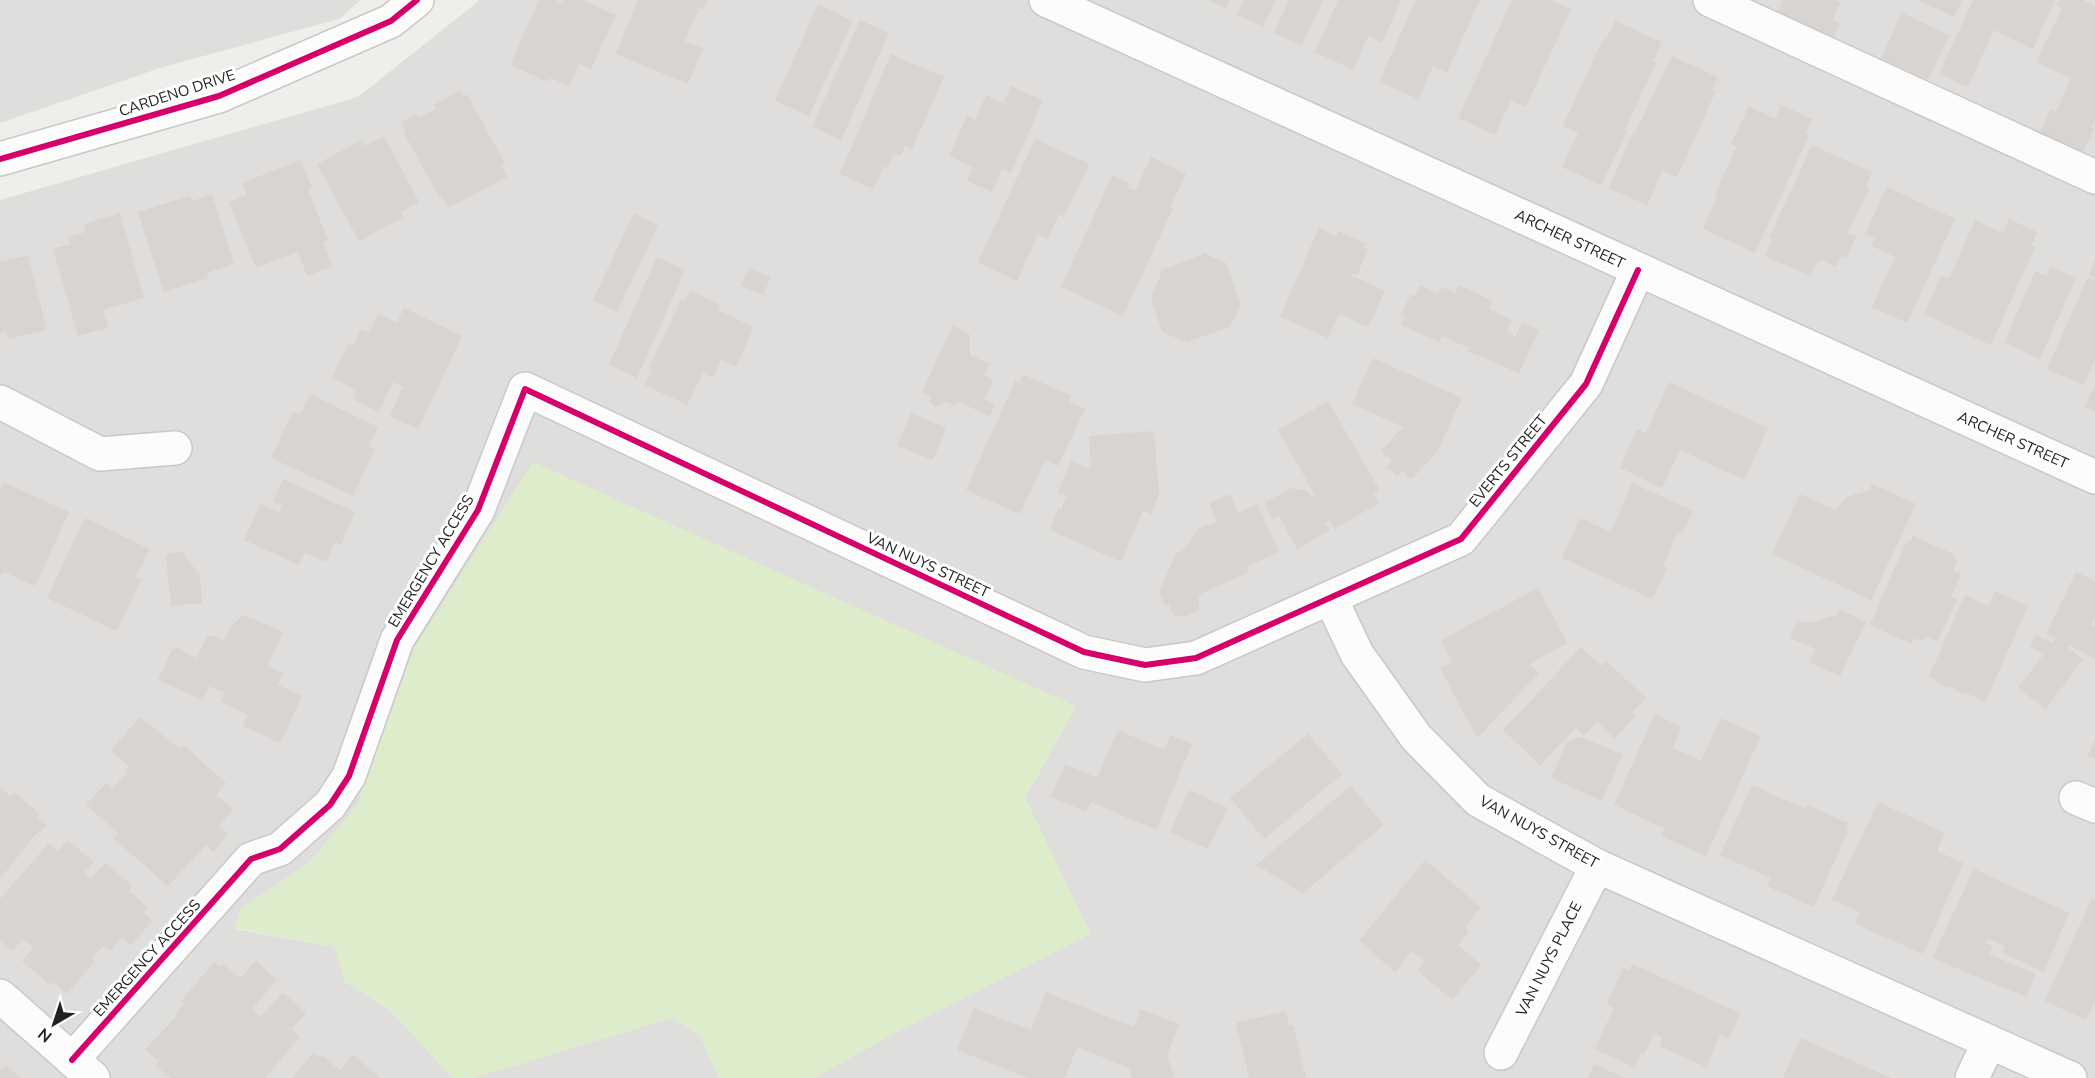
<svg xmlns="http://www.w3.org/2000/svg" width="2095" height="1078" font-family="'Nunito Sans',sans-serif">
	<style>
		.residential { fill: #dfdedc }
		.grass { fill: #ddeccb }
		.building { fill: #d7d4d2 }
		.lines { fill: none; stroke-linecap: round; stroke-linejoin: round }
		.minor-casing { stroke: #c9c8c7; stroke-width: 36 }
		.minor { stroke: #fdfcfc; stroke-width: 33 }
		.cycleway-casing { stroke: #fff; stroke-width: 10 }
		.cycleway { stroke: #d6006c; stroke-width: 6 }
		.labels { text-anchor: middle; stroke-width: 6; stroke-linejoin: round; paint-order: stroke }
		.street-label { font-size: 15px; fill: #222; stroke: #fff }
	</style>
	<rect width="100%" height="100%" fill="#f0eeeb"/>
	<!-- residential -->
	<g class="residential">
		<path d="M0 0H361L339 19 160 68 0 123Z"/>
		<path d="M480 0H2095V1078H814L891 1035 1090 934 1025 798 1076 706 415 647 358 804 311 861 241 909 235 929 335 947 345 982 390 1010 453 1078H0V200L358 97Z"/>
		<path d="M671 1018 700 1035 719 1078H473Z"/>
	</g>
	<!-- grass -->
	<path class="grass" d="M533 462 1076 706 1025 798 1091 934 891 1035 814 1078H719L700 1035 671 1018 473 1078H453L390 1010 345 982 334 947 234 928 241 909 311 861 358 804 415 647Z"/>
	<!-- building -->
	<g class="building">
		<path d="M539 0H555L562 3 564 0H582L616 15 591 69 579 64 569 86 550 78 548 82 510 65Z"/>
		<path d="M638 0H708L704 10 699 8 685 41 703 48 688 84 616 54Z"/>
		<path d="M1208 0H1230L1226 8Z"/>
		<path d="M1244 0H1276L1263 27 1237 15Z"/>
		<path d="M1289 0H1323L1302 45 1274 33Z"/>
		<path d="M1338 0H1401L1382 43 1368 36 1353 70 1315 52Z"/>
		<path d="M1416 0H1480L1447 72 1433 66 1418 99 1379 82Z"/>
		<path d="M1512 0H1551L1571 9 1526 107 1511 100 1495 135 1458 118Z"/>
		<path d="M1783 0H1835L1840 3 1833 20 1840 23 1830 46 1773 22Z"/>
		<path d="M1918 0H1962L1954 17Z"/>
		<path d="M1973 0H2055L2033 49 1994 30 1968 87 1939 74Z"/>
		<path d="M2059 0H2083L2095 6V119L2091 128 2094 129 2078 163 2035 142 2051 109 2056 112 2071 78 2036 62 2062 8 2056 6Z"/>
		<path d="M818 4 853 21 809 116 775 101Z"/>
		<path d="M1902 13 1949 35 1928 80 1881 58Z"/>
		<path d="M860 20 889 33 841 140 812 127Z"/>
		<path d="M1615 21 1662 42 1653 61 1656 63 1625 129 1628 130 1601 185 1562 167 1578 133 1563 126 1603 39 1606 40Z"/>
		<path d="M891 54 944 77 912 149 905 145 901 156 894 153 887 168 884 166 873 189 840 174Z"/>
		<path d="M1672 56 1718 77 1712 90 1716 91 1677 177 1662 171 1647 205 1609 188 1633 132 1635 133Z"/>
		<path d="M1011 86 1043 100 1011 173 1002 169 992 192 967 181 973 167 949 156 967 116 975 120 986 95 1003 103Z"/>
		<path d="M460 90 463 97 467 94 505 164 501 166 507 177 448 208 441 195 439 197 404 133 406 132 401 122 416 115 419 118 436 109 434 105Z"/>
		<path d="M1781 105 1812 119 1806 133 1809 135 1755 253 1703 229 1718 195 1715 194 1737 146 1731 144 1749 106 1775 119Z"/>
		<path d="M384 136 419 202 401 212 404 217 359 241 317 164 362 140 365 146Z"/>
		<path d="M1035 139 1089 164 1064 217 1059 214 1047 240 1038 235 1017 281 978 262Z"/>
		<path d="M1812 145 1872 172 1866 186 1870 188 1847 233 1856 237 1846 258 1841 256 1836 267 1821 260 1820 263 1817 262 1810 276 1765 256 1773 239 1769 238Z"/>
		<path d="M1151 157 1186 174 1170 207 1173 208 1123 316 1061 287 1112 176 1129 183 1127 187 1135 191Z"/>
		<path d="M301 160 312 188 308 190 328 240 323 242 333 266 307 276 298 252 256 268 229 202 247 195 242 183Z"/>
		<path d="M1887 187 1955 219 1907 323 1872 307 1895 257 1872 246 1875 239 1865 234Z"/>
		<path d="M212 194 234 264 207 273 208 278 164 292 138 212 190 196 192 201Z"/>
		<path d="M120 213 144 298 103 310 108 328 78 336 53 249 70 244 68 237 86 232 84 224Z"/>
		<path d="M634 213 658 225 617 312 593 300Z"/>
		<path d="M2009 219 2037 232 2031 246 2035 247 1991 345 1924 314 1941 275 1949 279 1975 220 2003 233Z"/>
		<path d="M1319 228 1336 236 1338 231 1365 243 1363 248 1368 249 1357 275 1353 273 1352 276 1385 291 1368 327 1339 314 1328 338 1280 317Z"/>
		<path d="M1202 252 1226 263 1241 305 1230 327 1189 341 1191 344 1162 332 1151 298 1163 269 1203 255Z"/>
		<path d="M28 255 47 330 8 339 6 331 0 333V262Z"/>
		<path d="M657 257 685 270 637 378 609 365Z"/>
		<path d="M2095 260V278L2089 275Z"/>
		<path d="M2050 267 2076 278 2040 359 2004 343 2035 271 2048 277 2047 274Z"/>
		<path d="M749 268 771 277 763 295 741 286Z"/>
		<path d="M2088 277 2095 280V359L2083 385 2047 369Z"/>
		<path d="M1420 285 1438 294 1442 287 1455 293 1459 285 1493 301 1489 309 1512 320 1507 329 1515 338 1522 322 1539 330 1519 373 1467 351 1469 348 1442 336 1439 342 1401 325 1405 316 1401 314 1411 294 1415 296Z"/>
		<path d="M690 290 720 305 718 310 754 327 736 367 721 360 713 378 703 373 687 405 645 385 651 370 649 368 681 300 685 301Z"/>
		<path d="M404 308 462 336 418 429 390 416 403 387 393 382 379 412 353 399 356 390 332 378 348 344 353 346 361 329 369 333 378 314 397 322Z"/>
		<path d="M953 325 970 335V355L989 364 984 375 993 380 984 399 995 404 989 416 957 401 955 406 946 402 936 407 930 403 931 396 922 392Z"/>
		<path d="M1373 358 1462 398 1437 452 1411 480 1403 471 1397 476 1387 467 1392 461 1381 451 1403 427 1352 404Z"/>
		<path d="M1023 374 1071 396 1069 402 1085 409 1058 466 1045 460 1020 514 966 490 1015 381 1019 383Z"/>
		<path d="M1669 382 1768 428 1744 480 1680 450 1662 488 1620 468 1637 429 1646 433Z"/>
		<path d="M2095 384V412L2085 407Z"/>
		<path d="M310 394 378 427 369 446 375 449 353 496 271 458 293 411 300 415Z"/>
		<path d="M1328 401 1380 491 1373 494 1379 503 1335 529 1330 521 1325 523 1330 530 1297 549 1279 516 1273 520 1266 508V502L1291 488 1308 491 1311 497 1315 495 1278 430Z"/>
		<path d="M911 413 946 428 933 460 897 446Z"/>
		<path d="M1154 431 1159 493 1152 514 1143 511 1121 562 1052 531 1050 528 1058 509 1061 510 1067 496 1058 492 1071 461 1091 469 1089 436Z"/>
		<path d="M283 479 355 512 341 545 335 542 326 562 305 553 299 565 244 540 260 504 279 512 282 505 273 502Z"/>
		<path d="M3 482 69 512 35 586 4 572 0 576V490Z"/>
		<path d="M1632 483 1693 511 1682 534 1678 532 1663 566 1667 568 1652 599 1562 558 1580 518 1611 532Z"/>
		<path d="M1872 484 1916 504 1871 600 1772 554 1800 494 1835 510 1847 497 1869 490Z"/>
		<path d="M1230 494 1238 513 1257 504 1279 552 1246 567 1249 572 1198 595 1199 610 1184 617 1174 615 1169 604 1165 606 1159 592 1176 553 1184 550 1199 528 1217 522 1209 503Z"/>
		<path d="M85 518 150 549 136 577 141 579 117 631 47 598Z"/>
		<path d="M1913 536 1953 554 1957 561 1953 571 1961 574 1951 597 1957 599 1938 641 1928 637 1921 641 1914 638 1911 644 1870 625 1907 540 1910 542Z"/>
		<path d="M182 552 200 575 202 603 171 606 166 557 168 553Z"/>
		<path d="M2076 572 2095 581V616L2091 625 2095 627V659L2069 645 2067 647 2083 659 2046 709 2018 688 2044 654 2030 647 2036 635 2052 643 2056 638 2046 634Z"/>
		<path d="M1538 588 1567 643 1529 664 1539 673 1477 738 1440 668 1452 662 1441 640Z"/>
		<path d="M1995 591 2028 606 1985 702 1966 693 1956 692 1954 687 1943 686 1929 676 1965 595 1989 606Z"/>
		<path d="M1839 609 1866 622 1840 676 1809 662 1815 649 1790 638 1797 621 1810 623 1836 615Z"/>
		<path d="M243 615 283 632 267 666 283 673 278 685 302 696 280 743 243 726 248 715 221 702 225 693 209 686 203 700 158 680 172 650 177 648 197 658 206 638 211 635 224 641 231 626Z"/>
		<path d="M1581 647 1601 666 1606 661 1646 698 1632 713 1636 716 1614 739 1597 722 1584 735 1576 728 1540 765 1503 730Z"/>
		<path d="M1655 714 1682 727 1673 748 1701 761 1721 718 1761 736 1706 856 1661 836 1664 828 1614 805Z"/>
		<path d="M140 717 179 748 183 745 226 783 216 795 233 809 219 826 228 834 213 852 206 845 168 886 113 838 118 833 86 805 106 783 112 789 126 774 124 772 129 767 111 750Z"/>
		<path d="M1118 730 1164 750 1170 735 1192 744 1156 830 1091 802 1086 812 1051 797 1065 764 1097 778Z"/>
		<path d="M1308 734 1342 774 1264 839 1230 798Z"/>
		<path d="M1580 737 1623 754 1602 801 1551 778 1567 742Z"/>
		<path d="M2095 740V758L2088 755Z"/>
		<path d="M1752 785 1806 809 1807 805 1848 823 1846 827 1849 829 1814 907 1767 886 1771 878 1720 855Z"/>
		<path d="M1351 786 1384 825 1303 893 1256 865Z"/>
		<path d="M0 787 11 796 14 792 40 814 37 817 47 826 34 836 0 879Z"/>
		<path d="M1189 790 1228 808 1208 849 1170 832Z"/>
		<path d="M1878 802 1945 833 1937 851 1963 863 1923 954 1855 924 1860 912 1832 900Z"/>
		<path d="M68 840 94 862 84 873 91 879 106 863 132 886 129 891 148 908 144 913 152 921 131 945 122 937 110 951 103 946 92 958 95 961 67 994 53 982 50 985 22 961 34 947 23 939 12 951 0 941V899L49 843 58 851Z"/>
		<path d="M1425 860 1481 907 1465 927 1469 931 1458 945 1481 965 1452 1000 1417 970 1424 961 1412 951 1395 972 1359 941Z"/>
		<path d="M1974 869 2069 913 2044 972 2002 953 2005 946 1988 939 1986 943 1993 946 1989 954 2036 974 2026 997 1932 958Z"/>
		<path d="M2092 898 2095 900V1001L2086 1020 2045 1001Z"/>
		<path d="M256 961 277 980 252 1009 261 1017 283 993 306 1013 291 1029 300 1037 265 1078H170L155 1065 159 1061 145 1049 178 1015 176 1013 184 1004 181 1001 214 962 220 967 223 964 240 978Z"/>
		<path d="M1632 964 1740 1013 1729 1039 1720 1035 1706 1067 1660 1047 1662 1037 1654 1033 1644 1054 1641 1053 1634 1067 1595 1049 1614 1007 1607 1004 1623 968 1629 971Z"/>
		<path d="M1046 992 1134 1027 1140 1009 1179 1024 1167 1055 1174 1078H1132L1129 1068 1077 1047 1065 1078H1028L957 1050 974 1008 1031 1030Z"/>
		<path d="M1286 1011 1289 1026 1293 1025 1306 1078H1249L1236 1023Z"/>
		<path d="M1801 1038 1891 1078H1783Z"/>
		<path d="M314 1052 320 1058 323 1056 340 1070 353 1055 380 1078H292Z"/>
		<path d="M1594 1064 1625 1078H1588Z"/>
		<path d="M6 1065 21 1078H0V1071Z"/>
	</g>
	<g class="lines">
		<defs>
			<g id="minor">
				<path d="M1046 0 2095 477"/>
				<path d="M1710 0 2095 177"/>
				<path d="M0 159 219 96 391 21 417 0"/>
				<path d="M0 402 100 454 175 448"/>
				<path d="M1331 599 1357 654 1416 737 1478 800 1597 866 2070 1078"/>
				<path d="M2076 798 2095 806"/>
				<path d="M0 996 93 1078"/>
				<path d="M1501 1053 1597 866"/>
				<path d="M72 1060 251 859 280 849 330 805 349 776 397 640 478 510 525 389 1084 652 1145 665 1196 658 1461 539 1586 384 1638 270"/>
				<path d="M1972 1078 1989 1042"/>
			</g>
		</defs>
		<!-- minor casing -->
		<use href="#minor" class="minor-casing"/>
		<!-- minor -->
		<use href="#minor" class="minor"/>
		<defs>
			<g id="cycleway">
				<path d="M0 159 219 96 391 21 417 0"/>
				<path d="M72 1060 251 859 280 849 330 805 349 776 397 640 478 510 525 389 1084 652 1145 665 1196 658 1461 539 1586 384 1638 270"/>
			</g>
		</defs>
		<!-- cycleway casing -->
		<use href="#cycleway" class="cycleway-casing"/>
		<!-- cycleway -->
		<use href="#cycleway" class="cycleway"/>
	</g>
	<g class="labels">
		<!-- street labels -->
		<g class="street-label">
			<text transform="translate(177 93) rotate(-18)" y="5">CARDENO DRIVE</text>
			<text transform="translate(1570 239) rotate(25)" y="5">ARCHER STREET</text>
			<text transform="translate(2013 440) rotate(24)" y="5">ARCHER STREET</text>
			<text transform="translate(1508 461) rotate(-51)" y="5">EVERTS STREET</text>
			<text transform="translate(431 561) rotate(-59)" y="5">EMERGENCY ACCESS</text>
			<text transform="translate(928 565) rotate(25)" y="5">VAN NUYS STREET</text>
			<text transform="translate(1539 832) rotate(29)" y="5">VAN NUYS STREET</text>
			<text transform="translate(147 958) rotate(-48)" y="5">EMERGENCY ACCESS</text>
			<text transform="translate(1549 959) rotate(-63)" y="5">VAN NUYS PLACE</text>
		</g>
	</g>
	<!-- north arrow -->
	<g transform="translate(54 1024) rotate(219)" stroke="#ffffff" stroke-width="4.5" paint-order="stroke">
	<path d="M0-4.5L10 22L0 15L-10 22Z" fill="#222222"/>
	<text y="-9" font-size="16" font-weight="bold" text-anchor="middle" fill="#222222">N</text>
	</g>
</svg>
